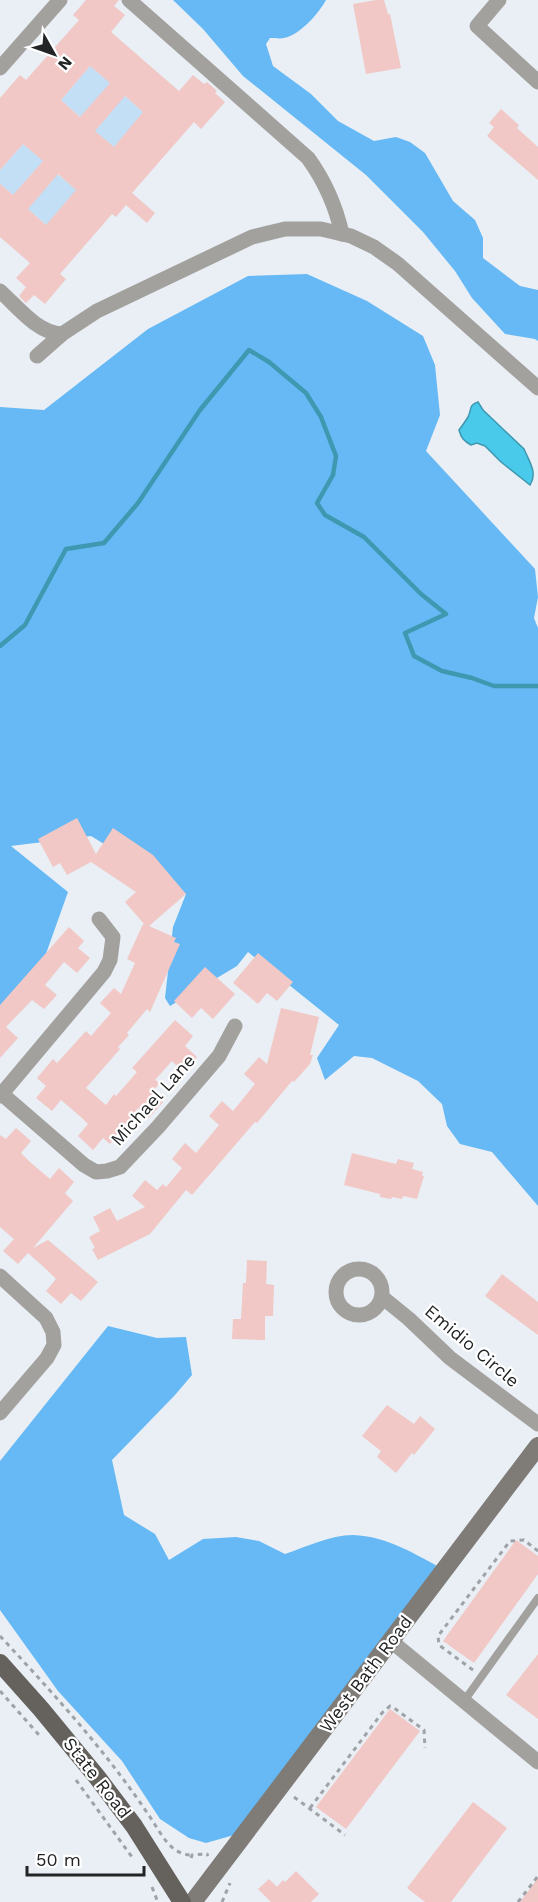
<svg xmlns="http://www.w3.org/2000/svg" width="538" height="1902" font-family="'Work Sans',sans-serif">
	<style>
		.green { fill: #c3dff6 }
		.forest { fill: #66b9f5 }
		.water { fill: #4acaeb; stroke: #3e98b0; stroke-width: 1.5 }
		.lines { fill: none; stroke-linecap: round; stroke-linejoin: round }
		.stream { stroke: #3e98b0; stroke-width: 4.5 }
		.building { fill: #f1c8c5; fill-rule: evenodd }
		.path { stroke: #9ea3a7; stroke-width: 3; stroke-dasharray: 4.5 4.5; stroke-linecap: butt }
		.lane { stroke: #a3a19e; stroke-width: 8 }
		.street { stroke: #a3a19e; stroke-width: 15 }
		.secondary { stroke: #7f7c78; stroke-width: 18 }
		.primary { stroke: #65615d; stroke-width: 18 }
		.labels { text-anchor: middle; stroke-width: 4.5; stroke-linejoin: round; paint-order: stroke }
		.street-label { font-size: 18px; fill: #222426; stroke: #fff }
	</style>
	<rect width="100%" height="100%" fill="#e9eff5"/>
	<!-- green -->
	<g class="green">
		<path d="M90 66 113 85 86 122 61 100Z"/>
		<path d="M119 91 147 115 117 150 92 129C109 116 113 111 119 91Z"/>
		<path d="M23 144 49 166 34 171 25 182 15 197 0 184V170Z"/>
		<path d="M55 172 79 192 50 228 22 204Z"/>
	</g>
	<!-- forest -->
	<g class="forest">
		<path d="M173 0H326C319 13 300 35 284 38 280 39 274 38 270 38L266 44 273 66 311 94 338 121 374 141 396 137 410 142 425 153 453 201 475 220 483 238V258L520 286 538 290V341L535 339 505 334 472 298 455 271 423 232 366 175 243 76 203 29Z"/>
		<path d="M307 274 367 301 423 336 435 365 440 415 426 451 535 569 538 597 534 618 538 628V1206L492 1152 460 1144 447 1126 442 1104 418 1081 372 1058 354 1056 325 1080 317 1058 339 1025 248 952 237 966 170 1006 165 998 173 927 186 894 91 836 11 846 68 892 37 979 0 1019V407L44 410 148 329 248 276Z"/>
		<path d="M108 1326 157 1338 186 1337 192 1375 175 1395 112 1460 124 1515 155 1534 169 1560 203 1539 236 1537 259 1541 285 1554C306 1547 330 1535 353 1535 387 1536 416 1555 445 1570L248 1831 206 1843 189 1838 160 1819 122 1761 58 1691 0 1610V1461Z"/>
	</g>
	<!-- water -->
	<path class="water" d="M478 402 483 410 524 449C529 461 538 473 530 485L501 462 485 446 477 443 471 445C464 441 461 438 459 430 462 426 465 422 468 417 472 410 468 405 478 402Z"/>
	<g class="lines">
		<!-- stream -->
		<path class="stream" d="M0 646 25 625 66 549 104 543 138 503 200 410 249 350 269 362 306 393 321 417 336 456 333 475 317 503 325 515 364 537 421 594 446 614 405 633 414 656 442 671 472 678 494 686H538"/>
	</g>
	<!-- building -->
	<g class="building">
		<path d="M86 0H119L114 6 125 15 111 32 179 91 193 75 204 84 207 82 217 91 215 93 225 102 201 129 194 122 132 193 155 213 147 223 126 205 116 217 112 214 60 274 66 279 45 304 34 295 26 303 19 296 26 287 16 278 30 263 0 237V184L13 195 43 161 23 144 0 170V98L20 75 26 80 79 20 73 15ZM90 66 110 83 80 117 61 100ZM125 96 143 112 114 147 95 131ZM58 174 76 190 46 225 28 209Z"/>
		<path d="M376 0H384L388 14H390L401 68 366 74 353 4Z"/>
		<path d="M501 109 519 125 517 128 538 147V180L487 136 494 127 489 123Z"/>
		<path d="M77 818 96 854 113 828 153 855 186 894 149 926 176 938 174 942 180 944 150 1012 147 1009 127 1033 129 1035 118 1047 120 1049 86 1088 106 1105 114 1094 116 1096 137 1072 132 1068 175 1020 193 1036 185 1046 197 1057 183 1072 172 1061 155 1080 160 1083 152 1092 163 1102 149 1118 138 1108 110 1144 103 1138 93 1150 78 1136 88 1124 82 1118 61 1100 52 1111 36 1098 46 1086 37 1078 53 1059 57 1063 86 1031 91 1036 111 1013 100 1003 114 988 121 994 135 963 127 959 143 924 145 925 125 902 136 892 91 862 67 875 60 863 53 867 38 839Z"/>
		<path d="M69 927 84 941 78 948 90 958 77 973 64 962 45 985 57 995 44 1009 32 1000 6 1027 18 1038 0 1058V1005Z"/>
		<path d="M258 953 293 982 277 1001 267 993 258 1004 233 983Z"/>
		<path d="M205 967 235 994 213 1019 201 1008 192 1018 174 1001Z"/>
		<path d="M281 1008 319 1017 310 1055H313L310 1064 294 1082 292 1081 257 1123 255 1122 192 1195 186 1190 150 1234 98 1260 92 1249 95 1248 89 1237 100 1231 93 1217 110 1208 117 1221 145 1207 132 1196 145 1180 157 1190 163 1184 166 1187 182 1168 172 1159 185 1143 196 1153 219 1125 209 1116 222 1101 233 1111 255 1084 244 1074 259 1057 267 1064Z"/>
		<path d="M16 1128 31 1141 21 1153 30 1162 50 1179 59 1168 74 1182 65 1193 73 1201 33 1248 48 1240 98 1282 81 1301 71 1293 61 1304 46 1291 56 1279 47 1270 28 1253 18 1264 3 1251 14 1239 0 1227V1135L6 1139Z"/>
		<path d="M352 1153 396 1164 398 1159 414 1163 412 1169 423 1172 422 1176H424L417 1199 403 1196 402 1199 392 1197 391 1199 380 1197V1194L344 1185Z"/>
		<path d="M247 1260 267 1261 266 1284 274 1285 273 1316H265V1340L232 1339 233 1319H241L243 1283H246Z"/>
		<path d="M502 1274 538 1302V1335L485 1296Z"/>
		<path d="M387 1405 414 1424 420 1416 435 1429 414 1455 412 1453 396 1473 377 1457 381 1451 362 1436Z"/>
		<path d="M516 1540 538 1556V1574L474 1663 443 1641Z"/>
		<path d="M538 1654V1719L506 1695Z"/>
		<path d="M390 1709 420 1731 346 1829 316 1807Z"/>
		<path d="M473 1802 507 1828 451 1902H425L407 1888Z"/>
		<path d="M296 1871 319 1894 311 1902H271L258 1889 269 1879 277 1887 283 1880 285 1882Z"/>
		<path d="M538 1878V1902H520Z"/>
	</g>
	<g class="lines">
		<!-- path -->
		<g class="path">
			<path d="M0 1636C53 1693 106 1751 150 1817 161 1833 170 1855 192 1855"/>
			<path d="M473 1670 439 1645 438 1636 510 1541 524 1540 538 1551"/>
			<path d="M0 1691 39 1735"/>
			<path d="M76 1780 132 1857"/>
			<path d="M294 1797 345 1835"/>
			<path d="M310 1808 382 1713 390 1706 394 1708 424 1730 425 1748"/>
			<path d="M191 1858 192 1855 207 1854 208 1856"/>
			<path d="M152 1887 157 1900"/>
			<path d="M222 1902 230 1883"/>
			<path d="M518 1902 538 1876"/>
		</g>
		<!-- lane -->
		<path class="lane" d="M464 1701 538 1598"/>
		<!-- street -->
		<g class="street">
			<path d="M129 0 308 158C324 180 336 207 342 234"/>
			<path d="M499 0 477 26 538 82"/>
			<path d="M0 68 60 0"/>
			<path d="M0 291C18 307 37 333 62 334"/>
			<path d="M37 356 62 334 97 311 252 237 285 229H321L351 236 374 247 398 264 538 388"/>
			<path d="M2 1094 84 1165 96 1172 107 1171 120 1167 158 1127 219 1056 235 1026"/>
			<path d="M0 1096 104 972 110 960 113 937 99 919"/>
			<circle cx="359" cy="1292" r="23"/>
			<path d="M0 1276 46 1318 53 1332 54 1345 47 1358 0 1413"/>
			<path d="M382 1297 409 1319 450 1358 538 1424"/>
			<path d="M391 1641 538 1762"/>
		</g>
		<!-- secondary -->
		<path class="secondary" d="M193 1902 538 1446"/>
		<!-- primary -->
		<path class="primary" d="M0 1663 41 1709 97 1777 134 1826 182 1902"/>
	</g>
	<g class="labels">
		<!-- street labels -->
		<g class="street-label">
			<text transform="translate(153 1100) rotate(-48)" y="6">Michael Lane</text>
			<text transform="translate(472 1346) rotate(40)" y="6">Emidio Circle</text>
			<text transform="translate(366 1674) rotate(-53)" y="6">West Bath Road</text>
			<text transform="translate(97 1778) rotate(52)" y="6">State Road</text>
		</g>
	</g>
	<!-- north arrow -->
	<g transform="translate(54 54) rotate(130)" stroke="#ffffff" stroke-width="4.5" paint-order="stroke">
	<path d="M0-4.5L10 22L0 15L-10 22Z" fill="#222426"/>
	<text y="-9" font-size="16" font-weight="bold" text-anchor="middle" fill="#222426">N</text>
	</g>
	<!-- scale -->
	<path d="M27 1866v9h117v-9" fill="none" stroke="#222426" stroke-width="3"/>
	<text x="36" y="1866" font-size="18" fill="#222426" stroke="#ffffff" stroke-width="4.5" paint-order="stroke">50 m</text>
</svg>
